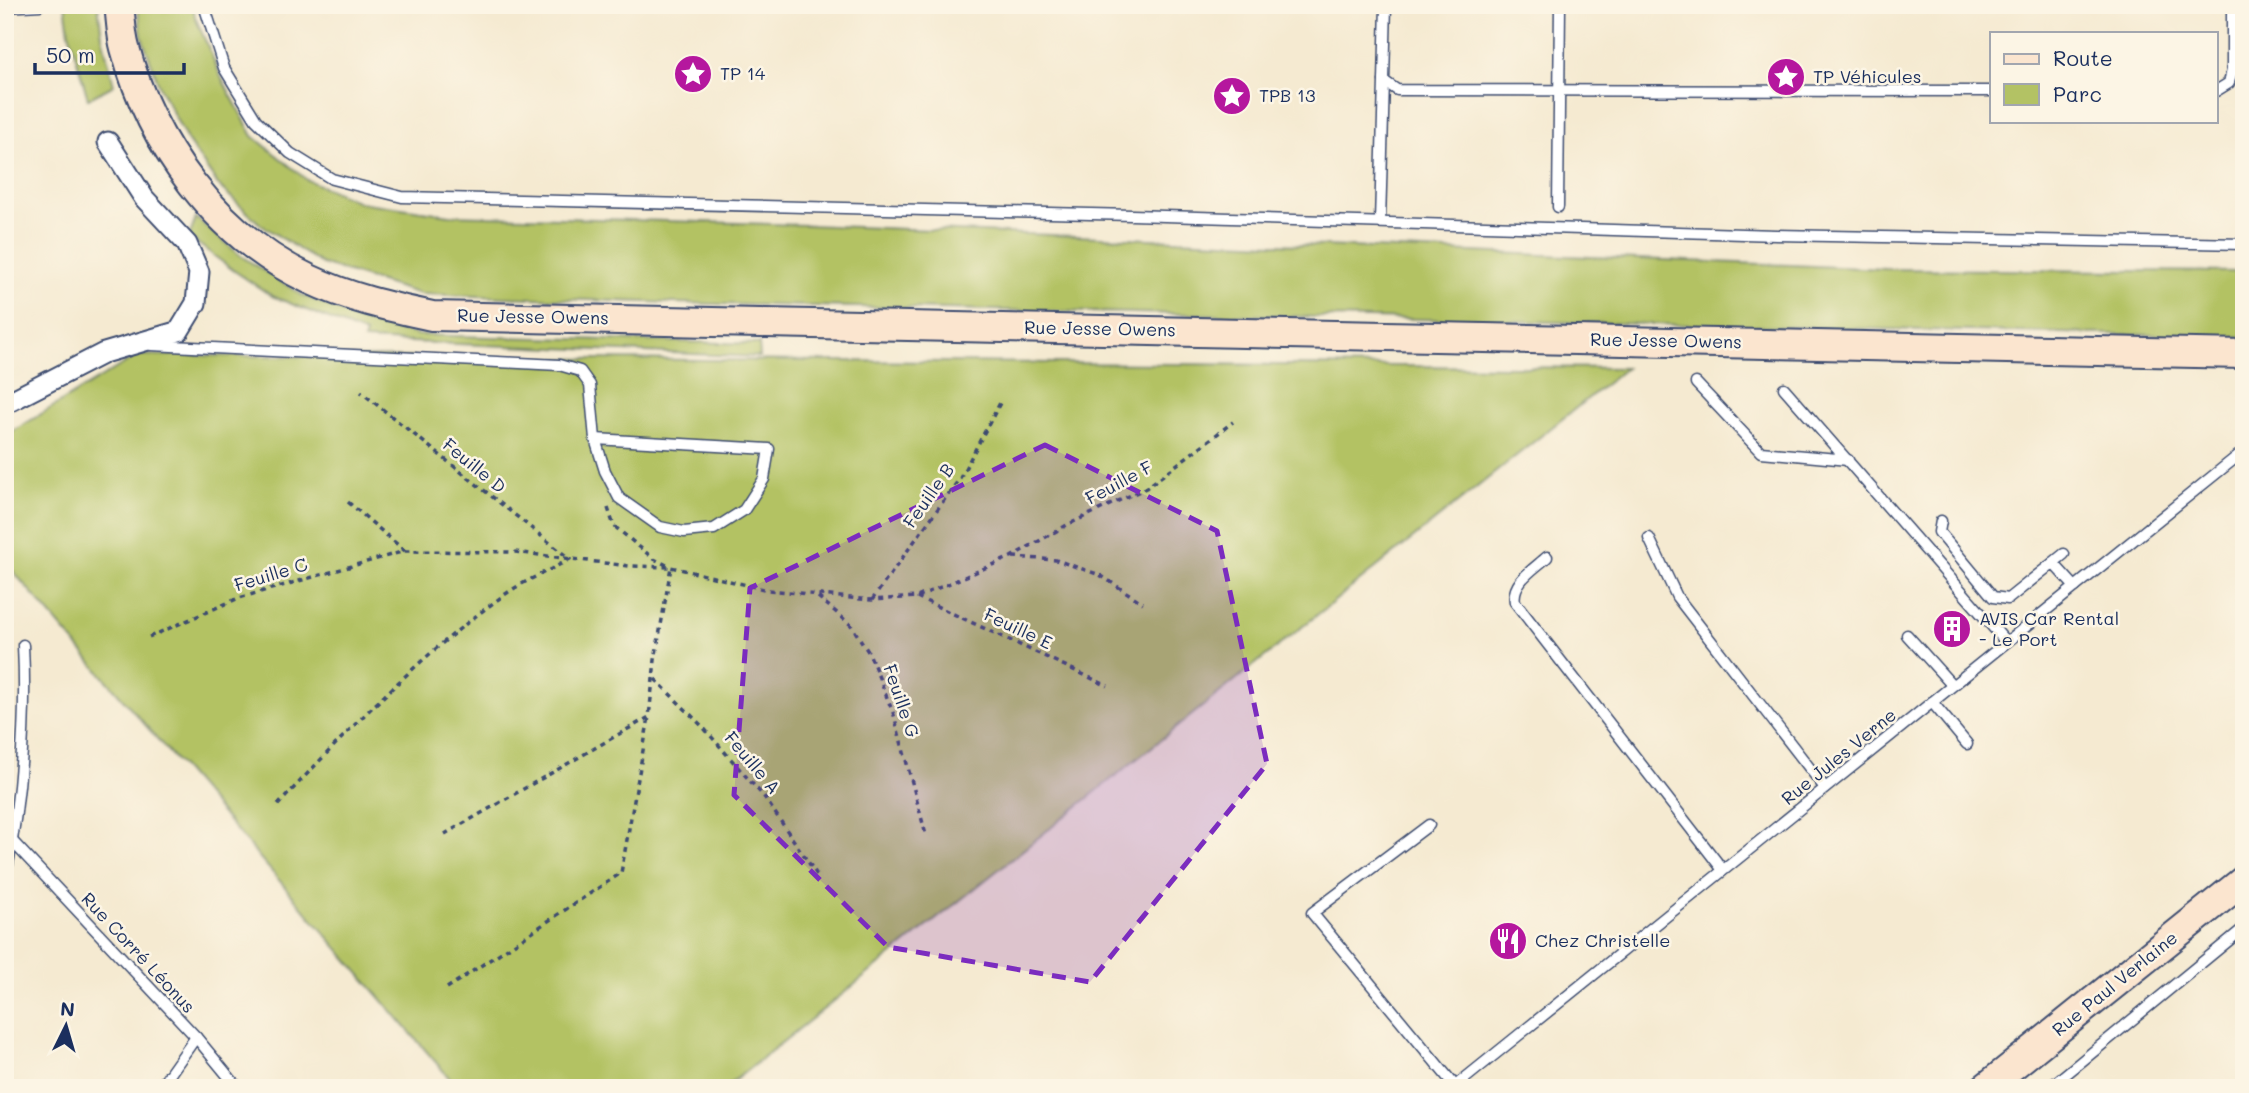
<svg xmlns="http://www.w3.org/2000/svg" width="2249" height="1093" font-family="Mali,sans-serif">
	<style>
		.green { fill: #b3c264; stroke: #677861; stroke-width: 2 }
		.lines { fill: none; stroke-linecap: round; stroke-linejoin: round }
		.lane-casing { stroke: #3c4b6f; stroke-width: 13 }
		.street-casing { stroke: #3c4b6f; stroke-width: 23 }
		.secondary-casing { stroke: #3c4b6f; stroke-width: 32 }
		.path { stroke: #3c4b6f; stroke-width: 3.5; stroke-dasharray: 5 5; stroke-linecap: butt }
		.lane { stroke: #fff; stroke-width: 10 }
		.street { stroke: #fff; stroke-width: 19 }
		.secondary { stroke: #fbe5cf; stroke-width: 28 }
		.marked { fill: #7b2cbf; fill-opacity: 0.2; stroke: #7b2cbf; stroke-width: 5; stroke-dasharray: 14 9; stroke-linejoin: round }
		.labels { text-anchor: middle; stroke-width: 5; stroke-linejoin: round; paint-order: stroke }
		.poi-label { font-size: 18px; fill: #1b2f5e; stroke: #fcf5e5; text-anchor: start }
		.street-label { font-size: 18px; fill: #1b2f5e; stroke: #fcf5e5 }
	</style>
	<rect width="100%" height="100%" fill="#fcf5e5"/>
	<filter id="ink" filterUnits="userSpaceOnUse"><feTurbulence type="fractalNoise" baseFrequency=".0143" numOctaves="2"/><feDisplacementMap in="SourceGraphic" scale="14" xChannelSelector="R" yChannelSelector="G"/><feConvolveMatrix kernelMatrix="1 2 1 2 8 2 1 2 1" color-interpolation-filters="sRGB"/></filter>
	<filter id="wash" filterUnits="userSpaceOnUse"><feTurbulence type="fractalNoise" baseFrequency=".00686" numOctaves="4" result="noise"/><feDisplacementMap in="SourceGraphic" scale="28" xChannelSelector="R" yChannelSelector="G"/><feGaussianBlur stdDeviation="1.57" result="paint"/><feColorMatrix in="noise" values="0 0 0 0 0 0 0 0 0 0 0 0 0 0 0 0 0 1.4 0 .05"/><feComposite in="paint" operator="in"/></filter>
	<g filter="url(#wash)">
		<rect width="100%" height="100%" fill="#f5ead1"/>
		<!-- green -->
		<g class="green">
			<path d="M65 5H98L102 36 114 85 88 99 69 32Z"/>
			<path d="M137 5H193L195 17 222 79 253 136 307 180 359 202 450 215 808 225 1886 269 2244 272V337L673 303 420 294 322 264 260 224 219 186 187 140 160 88 142 37Z"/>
			<path d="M196 218 241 256 302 295 362 320 418 335 759 344 760 357 364 340 366 334 272 296 233 270 189 237Z"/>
			<path d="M138 355 1626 368 725 1088H458L5 562V436Z"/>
		</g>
	</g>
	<g filter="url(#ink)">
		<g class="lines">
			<defs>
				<g id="lane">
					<path d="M204 5 224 68 256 120 290 153 332 179 402 197 1132 215 1776 235 2244 244"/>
					<path d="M1386 5 1384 81 1397 90 1992 91"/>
					<path d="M5 7 40 5"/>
					<path d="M2216 91 2229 83 2232 70V5"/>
					<path d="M1558 207 1560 5"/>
					<path d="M1380 222 1384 81"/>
					<path d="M151 345 559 365 580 371 590 385 595 439 605 471 619 498 660 527 684 532 714 529 744 510 764 479 769 449 595 439"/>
					<path d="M1696 383 1761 452 1848 460"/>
					<path d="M1784 388 2006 642"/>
					<path d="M1941 521 1939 532 1993 597 2008 599 2064 554"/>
					<path d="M1649 538 1677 597 1825 788"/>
					<path d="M1547 557C1534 569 1511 582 1515 602L1723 870"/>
					<path d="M2053 563 2075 587"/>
					<path d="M1907 635 1952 685"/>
					<path d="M1932 702 1967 744"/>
					<path d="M1429 825 1312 913 1455 1086"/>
					<path d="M5 841 13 842 196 1037 238 1088"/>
					<path d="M5 881C20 803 27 725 23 645"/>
					<path d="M160 1088 196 1037"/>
					<path d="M1453 1088 2244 451"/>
					<path d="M2049 1088 2244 928"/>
				</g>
				<path id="street" d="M5 404 104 353 179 331 196 303 199 272 187 244 144 198 108 142"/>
				<g id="secondary">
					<path d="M119 5C121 19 121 34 125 48 151 145 216 235 309 279 349 298 390 307 432 316L2244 354"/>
					<path d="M1985 1088 2244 880"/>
				</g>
			</defs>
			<!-- lane casing -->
			<use href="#lane" class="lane-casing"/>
			<!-- street casing -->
			<use href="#street" class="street-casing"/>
			<!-- secondary casing -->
			<use href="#secondary" class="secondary-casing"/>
			<!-- path -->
			<g class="path">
				<path d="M348 502 405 551"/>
				<path d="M608 508 614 526 654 559 671 567 768 590 872 600 917 597 1011 557 1067 525 1146 488 1233 422"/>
				<path d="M1013 557 1056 560 1100 575 1143 603"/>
				<path d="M818 597 851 625 869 653 894 715 926 835"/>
				<path d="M917 597 1108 686"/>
				<path d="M872 600 960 478 1000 403"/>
				<path d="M149 637 239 598 405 551 515 552 629 566 671 567 655 660 649 717 445 834"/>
				<path d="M655 679 702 726 765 798 817 875"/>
				<path d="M278 805C347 731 418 657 500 598 521 582 547 572 570 559L361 392"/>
				<path d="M447 988 621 873 649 717"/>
			</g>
			<!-- lane -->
			<use href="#lane" class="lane"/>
			<!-- street -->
			<use href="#street" class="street"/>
			<!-- secondary -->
			<use href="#secondary" class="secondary"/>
		</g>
	</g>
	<!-- marked area -->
	<path class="marked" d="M1045 445 1217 531 1267 764 1090 982 888 947 734 795 750 588Z"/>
	<!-- icons -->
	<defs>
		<symbol id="sight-disc" viewBox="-11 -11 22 22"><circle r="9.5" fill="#b5179e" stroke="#fcf5e5"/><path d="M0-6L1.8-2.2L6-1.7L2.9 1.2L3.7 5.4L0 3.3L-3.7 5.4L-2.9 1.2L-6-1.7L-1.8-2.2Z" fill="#fff"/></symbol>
		<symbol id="building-disc" viewBox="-11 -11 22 22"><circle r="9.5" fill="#b5179e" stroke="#fcf5e5"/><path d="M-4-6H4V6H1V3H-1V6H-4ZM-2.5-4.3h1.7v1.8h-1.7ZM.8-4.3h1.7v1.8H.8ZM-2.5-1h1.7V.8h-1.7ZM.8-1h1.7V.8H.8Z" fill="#fff"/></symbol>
		<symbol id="restaurant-disc" viewBox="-11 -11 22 22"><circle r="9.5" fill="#b5179e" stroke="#fcf5e5"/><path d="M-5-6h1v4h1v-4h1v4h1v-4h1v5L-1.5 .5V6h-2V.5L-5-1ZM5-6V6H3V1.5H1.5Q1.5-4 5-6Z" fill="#fff"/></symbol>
	</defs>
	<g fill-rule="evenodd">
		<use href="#sight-disc" x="671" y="52" width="44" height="44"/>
		<use href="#sight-disc" x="1764" y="55" width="44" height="44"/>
		<use href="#sight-disc" x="1210" y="74" width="44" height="44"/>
		<use href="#building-disc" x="1930" y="607" width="44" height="44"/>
		<use href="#restaurant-disc" x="1486" y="919" width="44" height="44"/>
	</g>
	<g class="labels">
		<!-- poi labels -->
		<g class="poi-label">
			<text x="720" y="80">TP 14</text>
			<text x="1813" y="83">TP Véhicules</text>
			<text x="1259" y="102">TPB 13</text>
			<text x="1979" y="625">AVIS Car Rental<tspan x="1979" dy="21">- Le Port</tspan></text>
			<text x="1535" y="947">Chez Christelle</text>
		</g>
		<!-- street labels -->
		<g class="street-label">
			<text transform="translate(533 317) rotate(1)" y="6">Rue Jesse Owens</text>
			<text transform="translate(1100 329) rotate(1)" y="6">Rue Jesse Owens</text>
			<text transform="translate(1666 341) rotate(1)" y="6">Rue Jesse Owens</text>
			<text transform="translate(474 466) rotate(39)" y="6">Feuille D</text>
			<text transform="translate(1119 483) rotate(-28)" y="6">Feuille F</text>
			<text transform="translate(929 496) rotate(-55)" y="6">Feuille B</text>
			<text transform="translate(271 575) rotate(-17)" y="6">Feuille C</text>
			<text transform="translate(1018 629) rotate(25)" y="6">Feuille E</text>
			<text transform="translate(901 701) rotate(71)" y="6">Feuille G</text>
			<text transform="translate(1839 757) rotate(-39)" y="6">Rue Jules Verne</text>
			<text transform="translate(752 763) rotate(50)" y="6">Feuille A</text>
			<text transform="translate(138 953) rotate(47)" y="6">Rue Corré Léonus</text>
			<text transform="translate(2115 984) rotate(-39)" y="6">Rue Paul Verlaine</text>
		</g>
	</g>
	<!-- margin -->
	<rect width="2249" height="1093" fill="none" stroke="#fcf5e5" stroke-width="28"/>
	<!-- legend -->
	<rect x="1990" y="32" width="228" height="91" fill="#fcf5e5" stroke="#a2a6af" stroke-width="2"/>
	<rect x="2004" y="54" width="35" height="10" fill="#fbe5cf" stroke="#a2a6af" stroke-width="2"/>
	<text x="2053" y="66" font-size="21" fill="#1b2f5e">Route</text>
	<rect x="2004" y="84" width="35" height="21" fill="#b3c264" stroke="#a2a6af" stroke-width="2"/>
	<text x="2053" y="102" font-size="21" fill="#1b2f5e">Parc</text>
	<!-- north arrow -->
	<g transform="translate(66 1026) rotate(5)" stroke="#fcf5e5" stroke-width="5" paint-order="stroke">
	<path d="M0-5L12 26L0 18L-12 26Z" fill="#1b2f5e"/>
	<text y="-10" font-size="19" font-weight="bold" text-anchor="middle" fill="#1b2f5e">N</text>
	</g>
	<!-- scale -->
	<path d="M35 63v10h149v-10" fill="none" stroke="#1b2f5e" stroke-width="3.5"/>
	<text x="46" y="63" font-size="21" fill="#1b2f5e" stroke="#fcf5e5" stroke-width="5" paint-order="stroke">50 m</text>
</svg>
